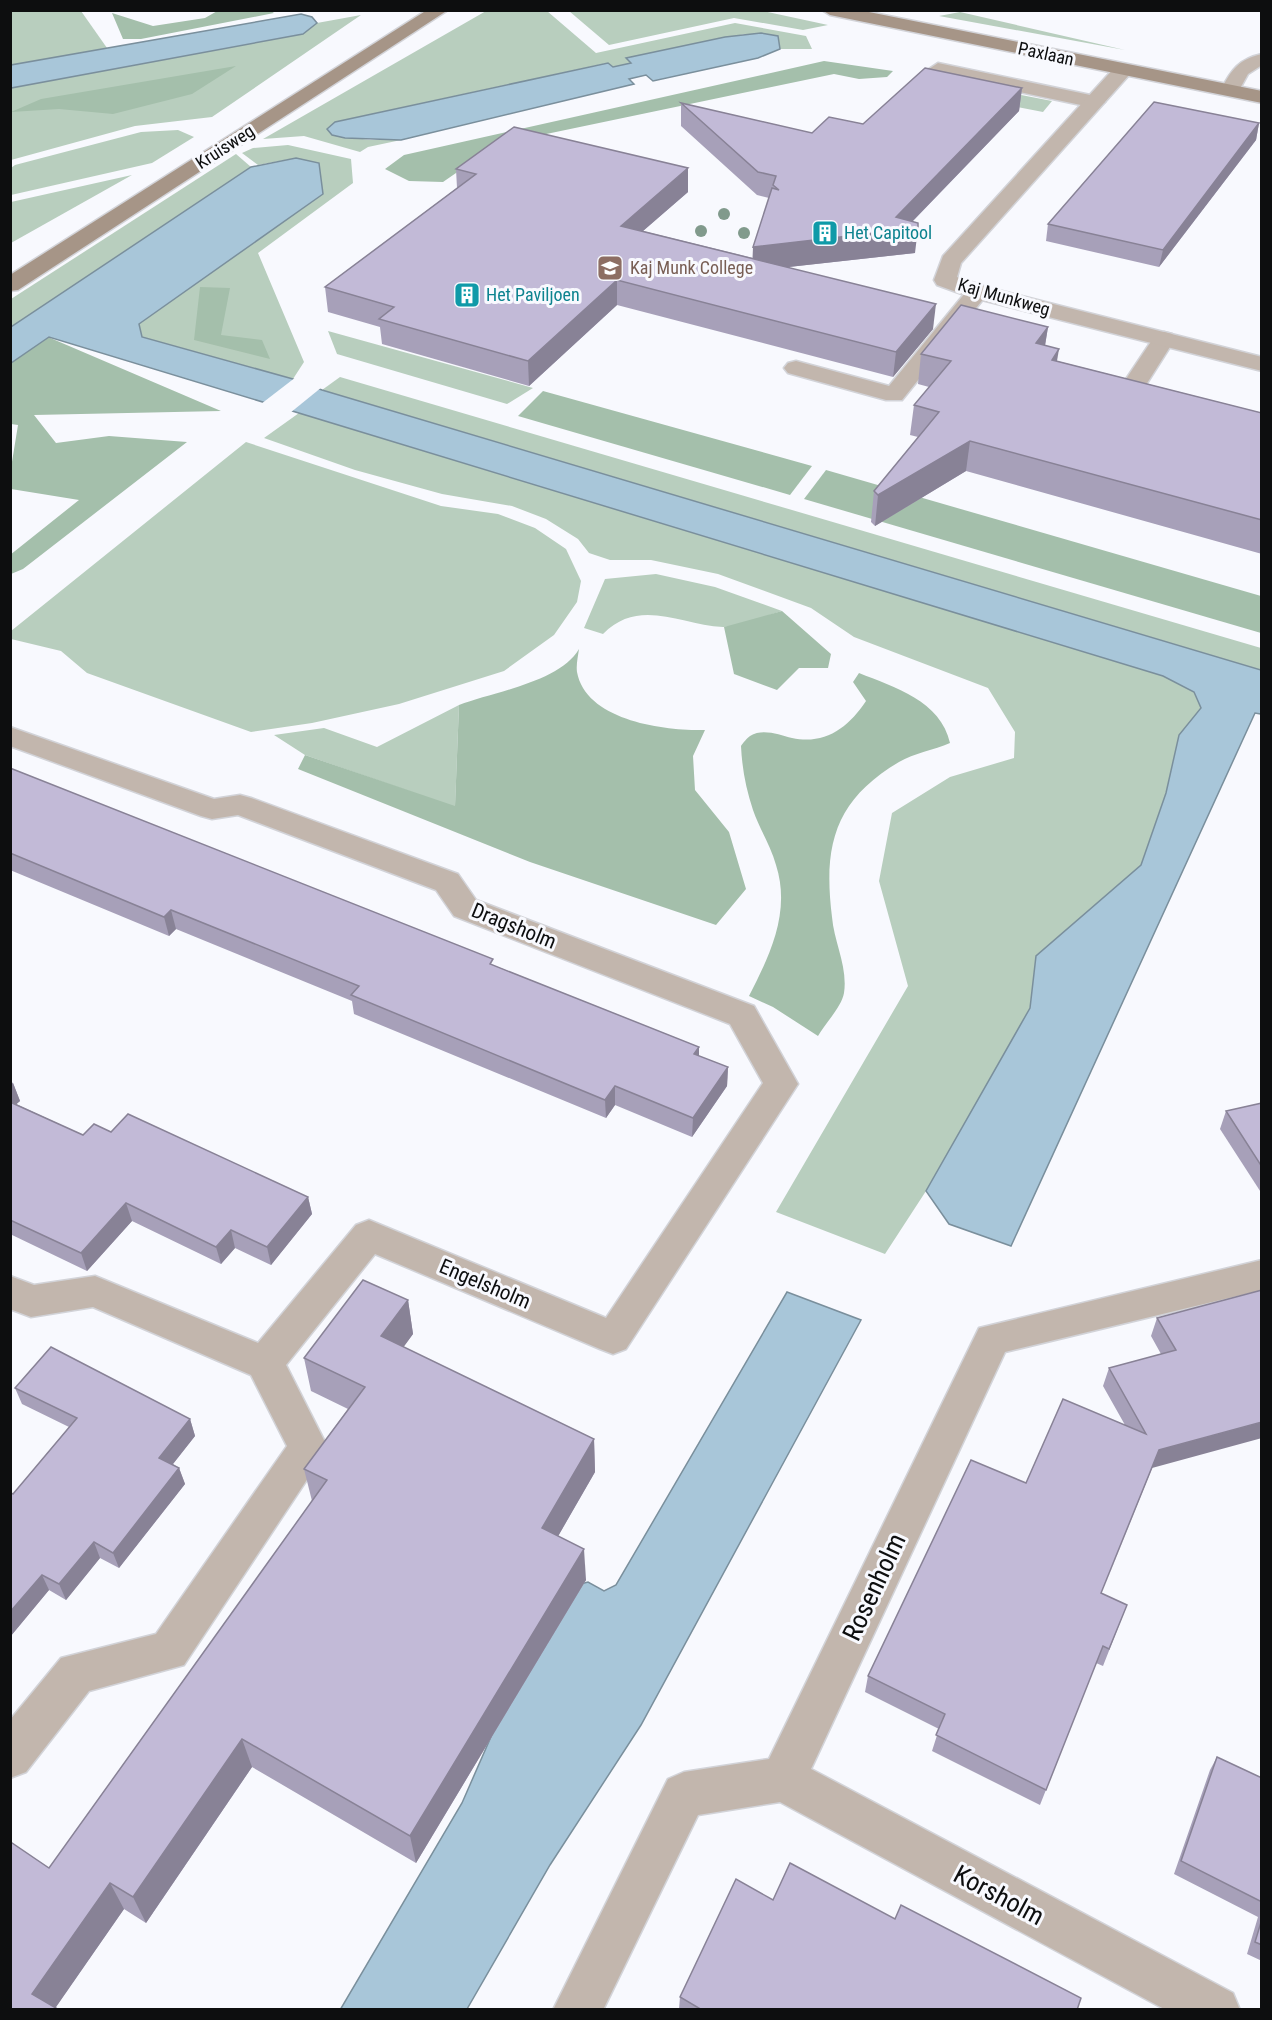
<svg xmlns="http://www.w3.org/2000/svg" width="1272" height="2020" font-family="'Roboto Condensed',sans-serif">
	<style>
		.green { fill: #b8cebe }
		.forest { fill: #a4bfab }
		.water { fill: #a8c6d9; stroke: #7a8f9c; stroke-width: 1.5 }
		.pier { fill: #f8f9fe }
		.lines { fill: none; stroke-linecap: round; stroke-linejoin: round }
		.lane-casing { stroke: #d2d3d8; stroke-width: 3 }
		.street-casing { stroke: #d2d3d8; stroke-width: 3 }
		.secondary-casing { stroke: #d2d3d8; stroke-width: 3 }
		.lane { fill: #c2b6ad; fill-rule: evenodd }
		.street { fill: #c2b6ad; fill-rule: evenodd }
		.secondary { fill: #a69587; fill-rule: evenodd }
		.tree { fill: #819a8c }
		.wall { fill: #a7a0b9 }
		.shaded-wall { fill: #888296 }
		.building { fill: #c2bad7; stroke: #888296; stroke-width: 1.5 }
		.labels { text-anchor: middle; stroke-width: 6; stroke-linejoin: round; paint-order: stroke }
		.far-street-label { font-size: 18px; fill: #0d0e0f; stroke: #f8f9fe }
		.far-culture-label { font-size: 18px; fill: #0d838f; stroke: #f8f9fe; text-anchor: start }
		.far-education-label { font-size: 18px; fill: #785e54; stroke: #f8f9fe; text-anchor: start }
		.street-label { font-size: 21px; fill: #0d0e0f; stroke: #f8f9fe }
		.near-street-label { font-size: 26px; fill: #0d0e0f; stroke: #f8f9fe }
	</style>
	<rect width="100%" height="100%" fill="#f8f9fe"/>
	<!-- green -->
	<g class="green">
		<path d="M11 10 81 11 107 48 11 65Z"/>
		<path d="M486 11H547L596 53 735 23 806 36 812 49H780L778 36 745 34 626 58 632 63 613 67 607 63 335 122 327 129 332 135 370 140H401L368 147 360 152 304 136 263 139Z"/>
		<path d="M569 11H763L828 25 803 30 734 18 609 45Z"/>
		<path d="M960 12 1125 50 939 16Z"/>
		<path d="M361 15 212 117 135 126 11 160V88L303 34 317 23Z"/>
		<path d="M955 82 1052 101 1043 112 924 89Z"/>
		<path d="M178 130 194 137 152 163 11 195V168L15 165 141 132Z"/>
		<path d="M288 145 351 159 353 183 258 253 304 362 293 379 142 337 139 324 323 194 296 158 258 165 242 153 253 148Z"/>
		<path d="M236 154 251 167 11 327V299Z"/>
		<path d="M132 175 11 243V202Z"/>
		<path d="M328 331 533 388 507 404 337 354Z"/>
		<path d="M340 377 1261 648V670L322 390Z"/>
		<path d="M299 413 1164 676 1194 692 1201 708 1179 735 1166 793 1141 865 1036 956 1030 1008 926 1191 885 1254 776 1212 908 986 879 881 892 813 950 777 1014 758 1015 732 988 688 854 637 811 608 718 574 651 560H610L589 553 578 539 546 519 512 506 442 494 355 470 264 438Z"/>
		<path d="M246 442 441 506 498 514 535 528 566 549 581 581 577 602 554 635 504 671 399 704 312 723 251 732 87 673 61 651 11 639V631Z"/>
		<path d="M656 574 715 587 782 611C764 616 741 627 723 627 681 625 639 597 603 634L584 628 605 579Z"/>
		<path d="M459 705 455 807 305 755 274 735 324 728 377 747Z"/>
	</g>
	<!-- forest -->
	<g class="forest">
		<path d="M219 10 271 11 274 13 141 39H123L112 13 153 26 205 18Z"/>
		<path d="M824 61 893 71 887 77 859 79 834 74 498 144 443 182 409 181 385 169 404 155Z"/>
		<path d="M236 66 192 94 113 114 59 109 11 112 41 99Z"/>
		<path d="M200 287 230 288 221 335 262 340 270 359 194 340Z"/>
		<path d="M48 337 221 411 34 415 56 443 109 436 187 442 23 569 11 574 10 555 79 500 11 489V468L18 425 11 424V363Z"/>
		<path d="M543 391 812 466 790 495 518 416Z"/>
		<path d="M826 470 1261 596V633L804 499Z"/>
		<path d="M782 611 831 654 828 668H799L777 690 734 674 724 627Z"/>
		<path d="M579 649C578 656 576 665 577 672 586 721 665 731 705 730L693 756 695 790 729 832 746 889 716 925 530 862 298 769 305 755 455 806 459 705C493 692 560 682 579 649Z"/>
		<path d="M859 673C894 687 941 701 950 743 934 750 914 753 899 762 835 800 823 845 832 917 834 942 848 967 844 993 842 1006 825 1024 818 1036L773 1007 749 996C770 955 791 912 776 865 771 846 759 828 753 810 746 789 742 768 741 746 743 743 747 738 750 736 763 728 779 735 792 738 825 745 848 728 866 701L853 682Z"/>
	</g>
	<!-- water -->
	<g class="water">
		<path d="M301 14 312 17 317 23 303 34 11 88V65Z"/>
		<path d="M761 33 778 36 780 49 758 58 653 81 646 75 629 79 634 84 401 140 345 138 332 135 327 129 335 122 608 63 613 67 631 63 626 58 725 37Z"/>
		<path d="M296 158 319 163 323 194 139 324 142 337 293 379 322 390 1261 670V714L1255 713 1011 1246 949 1224 926 1191 1030 1008 1036 956 1141 865 1166 793 1179 735 1201 708 1194 692 1163 676 49 337 11 363V327L251 167Z"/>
		<path d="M787 1292 861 1320 641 1725 550 1865 467 2009 340 2010 462 1803 511 1691 573 1586 588 1582 604 1591 616 1585Z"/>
	</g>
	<!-- pier -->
	<path class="pier" d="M296 377 322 387 290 413 261 404Z"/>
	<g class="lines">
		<defs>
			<g id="lane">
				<path d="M1262 54V65L1248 74 1237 94H1223L1221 90C1231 70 1239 59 1262 54Z"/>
				<path d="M938 63 1095 96 1105 102 1095 108 931 73 929 69Z"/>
				<path d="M978 285 986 287 989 292 902 400H886L788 373 784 368 788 363 796 361 889 386 970 287Z"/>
				<path d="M1164 332 1172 334 1175 339 1144 388 1148 394 1172 400 1176 405 1172 410 1164 412 1132 404 1120 388 1156 334Z"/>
			</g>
			<g id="street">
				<path d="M1123 64 1130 66 1132 70 1130 74 961 263 957 277 986 287 1262 357V371L970 297 937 285 934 280 943 256 1116 66Z"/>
				<path d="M10 727 214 799 240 795 251 798 458 874 476 900 754 1006 798 1084 626 1349 613 1354 600 1349 375 1254 286 1365 328 1448 184 1665 89 1691 26 1772 10 1778V1720L61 1658 156 1634 287 1446 251 1375 93 1307 31 1317 10 1309V1276L34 1285 95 1276 258 1343 356 1225 369 1220 606 1318 763 1083 730 1024 454 916 436 890 238 815 212 819 201 816 10 746Z"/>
				<path d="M1262 1260V1290L1005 1352 811 1769 1233 1993 1240 2010H1166L780 1802 698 1815 603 2010H553L668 1779 684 1772 769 1759 979 1328Z"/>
			</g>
			<g id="secondary">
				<path d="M427 10H448L18 290 10 291V275Z"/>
				<path d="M822 10H859L1262 91V103L830 15Z"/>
			</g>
		</defs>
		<!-- lane casing -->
		<use href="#lane" class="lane-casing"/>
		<!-- street casing -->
		<use href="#street" class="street-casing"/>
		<!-- secondary casing -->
		<use href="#secondary" class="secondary-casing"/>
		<!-- lane -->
		<use href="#lane" class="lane"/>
		<!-- street -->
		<use href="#street" class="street"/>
		<!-- secondary -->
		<use href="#secondary" class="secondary"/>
	</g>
	<!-- trees -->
	<g class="tree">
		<circle cx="724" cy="214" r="6"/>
		<circle cx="701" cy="231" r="6"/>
		<circle cx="744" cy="233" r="6"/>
	</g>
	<!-- wall -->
	<g class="wall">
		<path d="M1022 88 1019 111 913 221 915 253 788 267 933 329 893 377 617 305 529 386 382 344 380 327 328 312 325 287 457 188 456 169 688 192 643 231 753 258 769 198 757 195 681 126V103L812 133 863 124Z"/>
		<path d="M1259 123 1256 140 1159 267 1046 241 1048 224Z"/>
		<path d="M1048 327 1045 346 1057 361 1262 413V554L966 471 875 526 871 522 874 491 918 437 910 435 914 405 929 387 918 384 921 354Z"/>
		<path d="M10 768 493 965 699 1047V1056L728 1067 727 1086 692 1137 615 1105 606 1118 354 1014 352 1001 176 929 169 936 10 870Z"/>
		<path d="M10 1081 13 1083 20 1101 16 1104 83 1135 111 1132 308 1197 312 1214 271 1265 235 1248 221 1264 132 1221 87 1271 10 1234Z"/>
		<path d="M1262 1103V1194L1220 1129 1226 1111Z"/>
		<path d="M1262 1290 1152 1468 1101 1593 1127 1605 1103 1666 1096 1663 1040 1805 932 1751 939 1729 865 1692 868 1676 1026 1483 1125 1425 1103 1386 1109 1368 1161 1354 1151 1336 1157 1318Z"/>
		<path d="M408 1300 413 1334 403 1347 594 1439 595 1472 558 1536 586 1580 416 1863 252 1767 146 1923 124 1909 55 2008 57 2010H10L49 1868 312 1501 304 1469 348 1409 311 1391 304 1358Z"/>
		<path d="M15 1388 190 1419 195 1436 173 1464 179 1468 185 1484 119 1568 100 1558 66 1600 49 1590 10 1637 13 1494 69 1427 22 1404Z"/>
		<path d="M1217 1757 1262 1778V1961L1247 1954 1258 1917 1174 1874 1210 1770Z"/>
		<path d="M773 1900 895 1919 1077 2010 679 2009 680 1997Z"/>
	</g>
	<!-- shaded-wall -->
	<g class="shaded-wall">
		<path d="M1022 88 1019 111 904 230 918 228 915 253 752 271 753 247 896 217Z"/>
		<path d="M1259 123 1256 140 1159 267 1163 250Z"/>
		<path d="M688 168V192L621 250V226Z"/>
		<path d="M617 280V305L529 386 528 361Z"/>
		<path d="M936 304 933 329 893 377 896 352Z"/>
		<path d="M1048 327 1043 357 1036 343Z"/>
		<path d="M1059 349 1054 379 1052 360Z"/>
		<path d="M970 441 966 471 875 526 878 495Z"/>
		<path d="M171 910 176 929 169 936 164 917Z"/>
		<path d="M699 1047V1065L694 1054Z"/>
		<path d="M728 1067 727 1086 692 1137 693 1118Z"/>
		<path d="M13 1083 20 1101 10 1110V1086Z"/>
		<path d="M615 1086V1105L606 1118 605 1100Z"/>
		<path d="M308 1197 312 1214 271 1265 267 1247Z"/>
		<path d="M126 1203 132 1221 87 1271 81 1253Z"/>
		<path d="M231 1230 235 1248 221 1264 216 1247Z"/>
		<path d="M408 1300 413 1334 387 1370 381 1336Z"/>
		<path d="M190 1419 195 1436 165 1474 159 1458Z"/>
		<path d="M1262 1422V1438L1152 1468 1095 1610 1159 1450Z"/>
		<path d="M594 1439 595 1472 545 1559 542 1528Z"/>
		<path d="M179 1468 185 1484 119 1568 113 1553Z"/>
		<path d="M94 1542 100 1558 66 1600 59 1584Z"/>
		<path d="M584 1549 586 1580 416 1863 410 1836Z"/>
		<path d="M42 1575 49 1590 10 1637V1612Z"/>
		<path d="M242 1739 252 1767 146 1923 133 1897Z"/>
		<path d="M110 1883 124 1909 54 2010 32 1994Z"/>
	</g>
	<!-- building -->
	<g class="building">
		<path d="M925 68 1022 88 896 217 918 223V228L753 247 772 188 779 190 773 185 776 176 758 172 681 103 812 133 829 117 863 124Z"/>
		<path d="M1154 102 1259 123 1163 250 1048 224Z"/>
		<path d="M514 127 688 168 621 226 936 304 896 352 617 280 528 361 379 319 394 307 325 287 476 174 456 169Z"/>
		<path d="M961 305 1048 327 1036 343 1059 349 1052 360 1262 413V520L970 441 878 495 874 491 939 412 914 405 951 361 921 354Z"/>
		<path d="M10 768 493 959 490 964 699 1047 694 1054 728 1067 693 1118 615 1086 605 1100 351 995 359 986 171 910 164 917 10 853Z"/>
		<path d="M10 1102 83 1135 94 1124 111 1132 128 1114 308 1197 267 1247 231 1230 216 1247 126 1203 81 1253 10 1220Z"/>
		<path d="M1262 1103V1167L1226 1111Z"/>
		<path d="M363 1280 408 1300 381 1336 594 1439 542 1528 584 1549 410 1836 242 1739 133 1897 110 1883 32 1994 56 2008 55 2010H10V1845L12 1843 49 1868 327 1480 304 1469 365 1387 304 1358Z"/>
		<path d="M1262 1290V1422L1159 1450 1101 1593 1127 1605 1109 1649 1103 1646 1046 1790 936 1735 945 1714 868 1676 971 1460 1026 1483 1063 1399 1146 1434 1109 1368 1176 1350 1157 1318Z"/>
		<path d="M51 1347 190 1419 159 1458 179 1468 113 1553 94 1542 59 1584 42 1575 10 1612V1492L13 1494 77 1418 15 1388Z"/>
		<path d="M1217 1757 1262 1778V1902L1181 1861Z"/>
		<path d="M790 1863 895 1919 901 1905 1081 1998 1077 2010H702L680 1997 736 1879 773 1900Z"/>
		<path d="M1262 1919V1945L1255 1942Z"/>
	</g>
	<!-- icons -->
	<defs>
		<symbol id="building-square" viewBox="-11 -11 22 22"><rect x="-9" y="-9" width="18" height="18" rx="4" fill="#0f9aa8" stroke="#f8f9fe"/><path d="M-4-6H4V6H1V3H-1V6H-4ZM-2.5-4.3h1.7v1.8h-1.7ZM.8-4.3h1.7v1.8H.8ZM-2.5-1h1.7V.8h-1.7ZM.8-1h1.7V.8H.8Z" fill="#fff"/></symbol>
		<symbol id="school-square" viewBox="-11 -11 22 22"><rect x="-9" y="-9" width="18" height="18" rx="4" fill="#8d6e63" stroke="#f8f9fe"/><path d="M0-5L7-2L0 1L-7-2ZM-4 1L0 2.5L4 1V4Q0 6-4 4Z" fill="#fff"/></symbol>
	</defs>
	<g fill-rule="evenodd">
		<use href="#building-square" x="810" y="218" width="30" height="30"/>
		<use href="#school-square" x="595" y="253" width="30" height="30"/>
		<use href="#building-square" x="452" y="280" width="30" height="30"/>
	</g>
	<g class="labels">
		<!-- far-street labels -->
		<g class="far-street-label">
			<text transform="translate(1046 54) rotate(12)" y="6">Paxlaan</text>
			<text transform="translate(225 147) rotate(-33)" y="6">Kruisweg</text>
			<text transform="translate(1004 297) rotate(16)" y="6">Kaj Munkweg</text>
		</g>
		<!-- far-culture labels -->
		<g class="far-culture-label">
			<text x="844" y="239">Het Capitool</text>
			<text x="486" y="301">Het Paviljoen</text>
		</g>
		<!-- far-education labels -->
		<g class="far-education-label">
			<text x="630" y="274">Kaj Munk College</text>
		</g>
		<!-- street labels -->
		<g class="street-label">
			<text transform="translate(514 926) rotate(22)" y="7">Dragsholm</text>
			<text transform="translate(485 1284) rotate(23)" y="7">Engelsholm</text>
		</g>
		<!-- near-street labels -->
		<g class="near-street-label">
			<text transform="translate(874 1587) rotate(-65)" y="9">Rosenholm</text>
			<text transform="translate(999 1895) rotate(28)" y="9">Korsholm</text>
		</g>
	</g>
	<!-- border -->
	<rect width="1272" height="2020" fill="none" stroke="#0d0e0f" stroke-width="24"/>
</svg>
